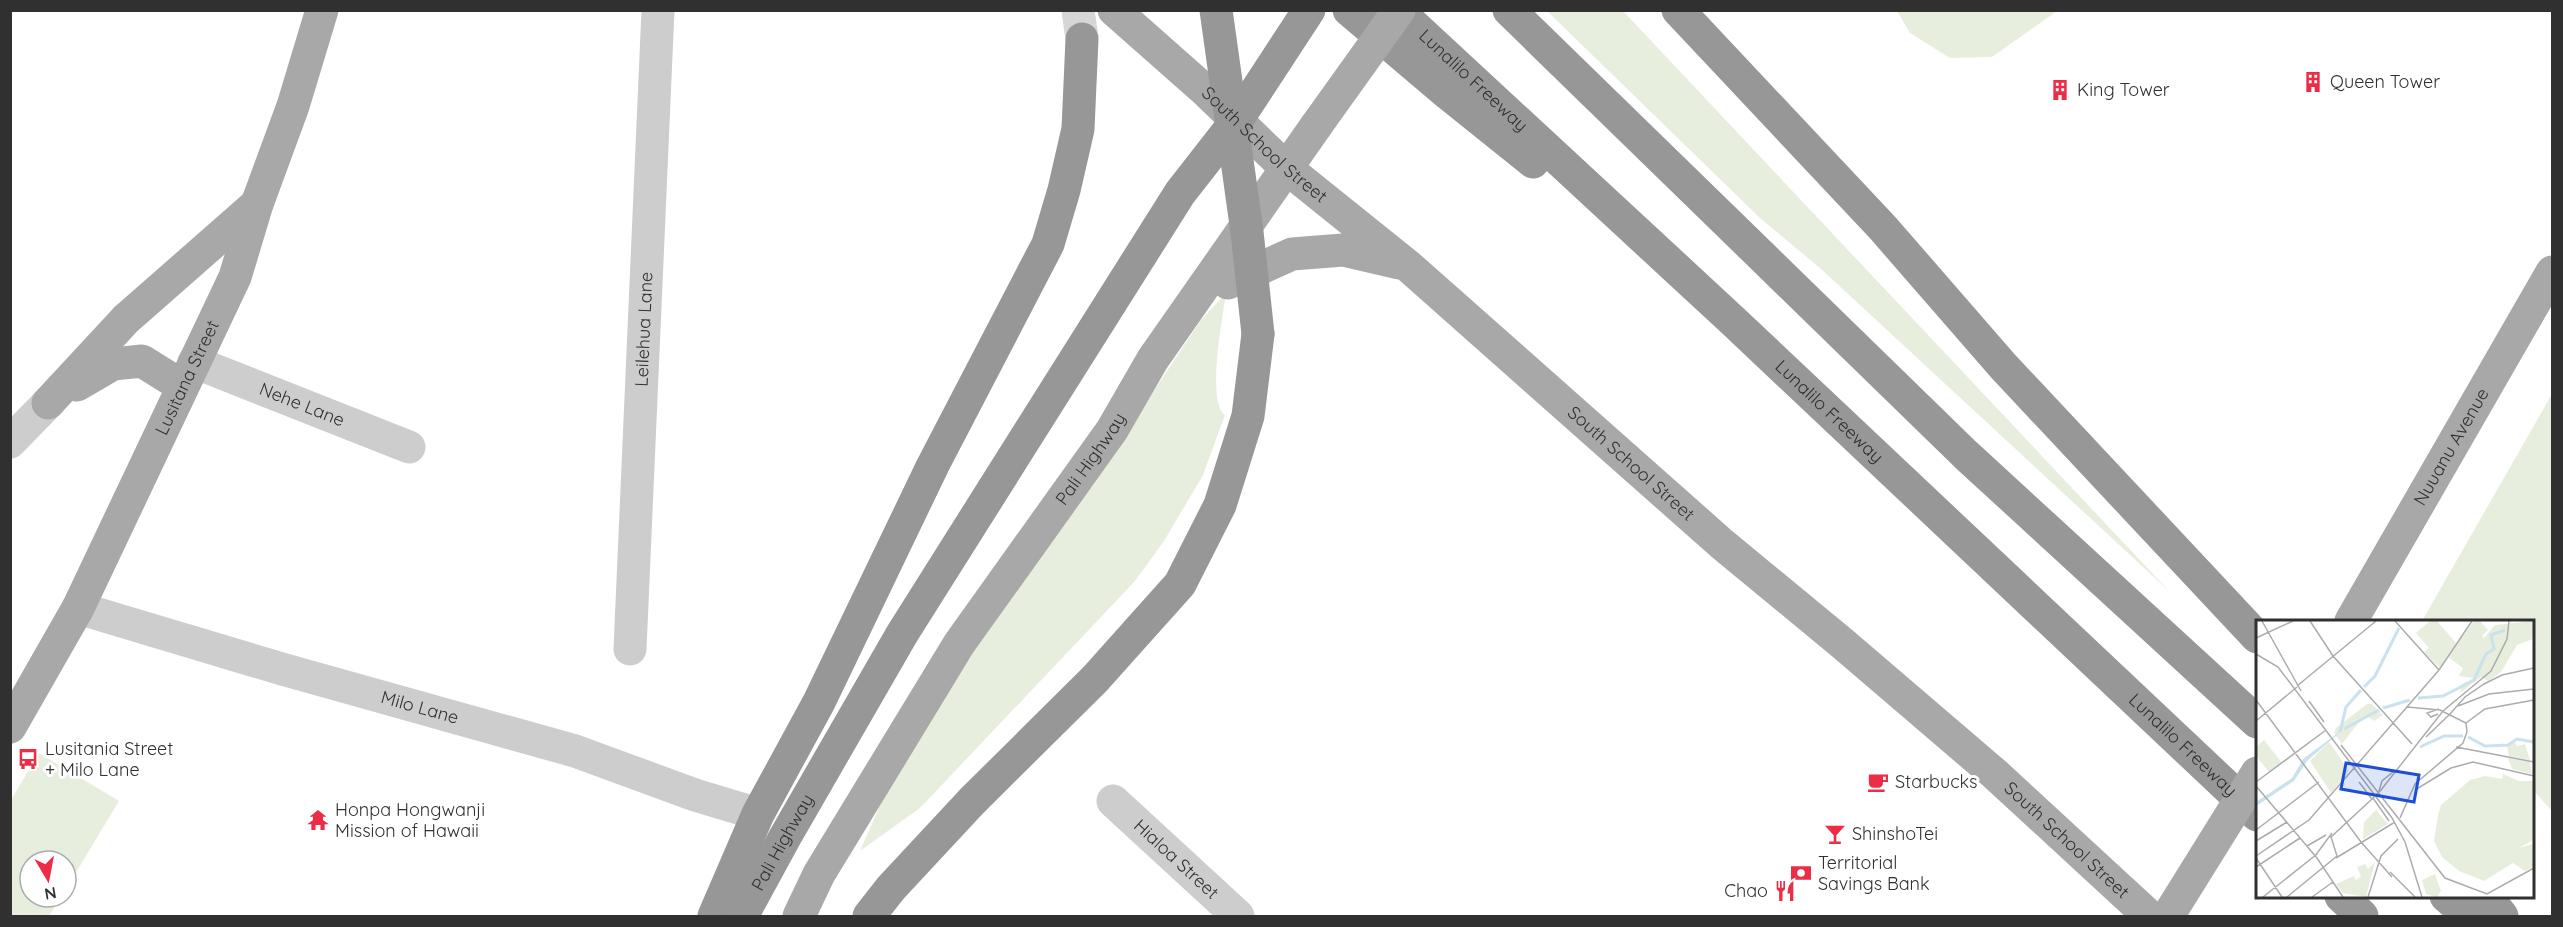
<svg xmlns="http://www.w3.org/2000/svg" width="2563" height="927" font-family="Quicksand,sans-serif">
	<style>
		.green { fill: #e7eede }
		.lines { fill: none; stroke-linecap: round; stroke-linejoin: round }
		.highway-tunnel { stroke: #d6d6d6; stroke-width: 33; stroke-dasharray: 33 16; stroke-linecap: butt }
		.minor { stroke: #cdcdcd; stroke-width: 33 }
		.major { stroke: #a8a8a8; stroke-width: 33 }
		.highway { stroke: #979797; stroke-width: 33 }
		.major-bridge { stroke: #a8a8a8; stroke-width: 33 }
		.highway-bridge { stroke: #979797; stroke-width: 33 }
		.labels { text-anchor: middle; stroke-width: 6; stroke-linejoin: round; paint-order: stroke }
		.street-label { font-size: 18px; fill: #303030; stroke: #fff }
		.poi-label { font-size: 18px; fill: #303030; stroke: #fff; text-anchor: start }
		.inset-river { fill: none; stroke: #cae2ee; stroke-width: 3 }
		.inset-road { fill: none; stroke: #acacac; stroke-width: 1.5 }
		.view { fill: #1d4ed8; fill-opacity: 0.15; stroke: #1d4ed8; stroke-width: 3 }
		.inset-edge { fill: none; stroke: #303030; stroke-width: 3 }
	</style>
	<rect width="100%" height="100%" fill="#fff"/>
	<!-- green -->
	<g class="green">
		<path d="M1547 11H1623L2169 591 1821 269 1760 218Z"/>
		<path d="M1897 11H2057L1992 57 1950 58 1910 33Z"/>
		<path d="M1226 293C1223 316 1206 402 1225 415L1203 475 1164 541 1135 581 920 808 860 851 906 746 1133 422 1201 320Z"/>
		<path d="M2552 394V811L2532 789V621H2422Z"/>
		<path d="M39 753 119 801 66 889V861H30V897H61L49 916H11V800Z"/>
	</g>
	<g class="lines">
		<!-- highway-tunnel -->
		<path class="highway-tunnel" d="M1078 10 1082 39"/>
		<!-- minor -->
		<g class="minor">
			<path id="s1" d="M194 362 409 447"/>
			<path d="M10 442 48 403"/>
			<path id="s2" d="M78 608 282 669 575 751 695 795 758 814"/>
			<path id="s3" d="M630 649 658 10"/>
			<path id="s4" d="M1113 801 1238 916"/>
		</g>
		<!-- major -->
		<g class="major">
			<path id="s5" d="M1114 10 1208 93 1285 167 1407 265 1722 544 1842 643 1995 774 2149 916"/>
			<path d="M1228 283 1292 254 1343 250 1399 263"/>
			<path d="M77 385 113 364 142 361 182 386"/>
			<path d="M48 403 126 319 257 204"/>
			<path id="s6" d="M2351 621 2552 272"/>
			<path id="s7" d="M10 727 78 608 235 277 257 204 293 106 322 10"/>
			<path id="s8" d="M799 916 819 874 959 644 1112 430 1153 359 1316 126"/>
		</g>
		<!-- highway -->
		<g class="highway">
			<path d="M1349 10 1447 93 1533 162"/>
			<path id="s9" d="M1397 10 1732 320 2257 815"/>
			<path d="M1509 10 1966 455 2257 722"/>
			<path d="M1678 10 1883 228 2003 366 2257 637"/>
			<path d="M2341 896 2362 916"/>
			<path d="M2446 896 2469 916"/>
			<path d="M2486 896 2502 916"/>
			<path d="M714 916 758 814 819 702 933 465 1048 244 1064 190 1078 129 1082 39"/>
			<path id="s10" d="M742 916 785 837 902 634 1180 193 1237 120 1309 10"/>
			<path d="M869 916 891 888 972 801 1095 679 1180 584 1220 505 1248 416 1258 334"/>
		</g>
		<!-- major-bridge -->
		<g class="major-bridge">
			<path d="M1316 126 1399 10"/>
			<path d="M2168 916 2257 773"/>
		</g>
		<!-- highway-bridge -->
		<path class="highway-bridge" d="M1216 10 1247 232 1258 334"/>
	</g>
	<!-- icons -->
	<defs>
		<symbol id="building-bare" viewBox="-9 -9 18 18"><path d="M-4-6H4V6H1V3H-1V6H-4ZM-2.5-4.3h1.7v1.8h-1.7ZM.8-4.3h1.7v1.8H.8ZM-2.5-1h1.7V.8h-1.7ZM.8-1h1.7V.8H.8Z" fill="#ed2d46" stroke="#fff" stroke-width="2.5" paint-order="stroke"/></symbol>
		<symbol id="bus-bare" viewBox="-9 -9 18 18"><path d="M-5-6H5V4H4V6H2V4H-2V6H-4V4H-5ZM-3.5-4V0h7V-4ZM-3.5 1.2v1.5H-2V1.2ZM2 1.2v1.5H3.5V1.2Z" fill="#ed2d46" stroke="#fff" stroke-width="2.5" paint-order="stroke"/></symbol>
		<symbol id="cafe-bare" viewBox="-9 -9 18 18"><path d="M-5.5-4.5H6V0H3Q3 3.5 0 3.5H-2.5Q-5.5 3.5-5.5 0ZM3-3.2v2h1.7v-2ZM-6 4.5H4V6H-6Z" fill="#ed2d46" stroke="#fff" stroke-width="2.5" paint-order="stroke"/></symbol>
		<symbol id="temple-bare" viewBox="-9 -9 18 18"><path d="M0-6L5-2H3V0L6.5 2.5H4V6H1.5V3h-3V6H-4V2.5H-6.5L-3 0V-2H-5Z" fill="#ed2d46" stroke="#fff" stroke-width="2.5" paint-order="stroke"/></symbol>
		<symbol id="bar-bare" viewBox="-9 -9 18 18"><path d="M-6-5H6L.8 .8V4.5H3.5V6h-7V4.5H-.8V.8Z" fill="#ed2d46" stroke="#fff" stroke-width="2.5" paint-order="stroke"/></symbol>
		<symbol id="bank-bare" viewBox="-9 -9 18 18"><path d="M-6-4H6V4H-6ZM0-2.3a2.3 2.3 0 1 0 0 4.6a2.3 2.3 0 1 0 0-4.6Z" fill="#ed2d46" stroke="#fff" stroke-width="2.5" paint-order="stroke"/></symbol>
		<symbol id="restaurant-bare" viewBox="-9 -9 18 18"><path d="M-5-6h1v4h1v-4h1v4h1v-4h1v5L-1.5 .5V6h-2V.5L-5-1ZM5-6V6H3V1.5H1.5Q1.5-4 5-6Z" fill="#ed2d46" stroke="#fff" stroke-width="2.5" paint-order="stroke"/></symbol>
	</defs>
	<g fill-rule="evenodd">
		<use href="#building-bare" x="2298" y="67" width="30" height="30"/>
		<use href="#building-bare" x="2045" y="75" width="30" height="30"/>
		<use href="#bus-bare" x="13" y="744" width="30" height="30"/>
		<use href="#cafe-bare" x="1863" y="767" width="30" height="30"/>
		<use href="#temple-bare" x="303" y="805" width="30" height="30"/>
		<use href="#bar-bare" x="1820" y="819" width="30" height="30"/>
		<use href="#bank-bare" x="1786" y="858" width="30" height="30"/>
		<use href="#restaurant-bare" x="1770" y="876" width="30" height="30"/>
	</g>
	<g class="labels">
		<!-- street labels -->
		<g class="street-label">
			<text dy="6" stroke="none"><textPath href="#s9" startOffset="104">Lunalilo Freeway</textPath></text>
			<text dy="6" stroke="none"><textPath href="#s5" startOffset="202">South School Street</textPath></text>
			<text dy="6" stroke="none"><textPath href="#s3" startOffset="320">Leilehua Lane</textPath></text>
			<text dy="6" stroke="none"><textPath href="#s7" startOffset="392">Lusitana Street</textPath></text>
			<text dy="6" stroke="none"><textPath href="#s1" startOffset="116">Nehe Lane</textPath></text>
			<text dy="6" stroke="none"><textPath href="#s9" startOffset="590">Lunalilo Freeway</textPath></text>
			<text dy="6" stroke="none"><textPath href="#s6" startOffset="201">Nuuanu Avenue</textPath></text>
			<text dy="6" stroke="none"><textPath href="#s8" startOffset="543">Pali Highway</textPath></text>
			<text dy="6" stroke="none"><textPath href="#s5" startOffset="688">South School Street</textPath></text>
			<text dy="6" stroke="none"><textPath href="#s2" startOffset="356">Milo Lane</textPath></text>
			<text dy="6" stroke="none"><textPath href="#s9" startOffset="1076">Lunalilo Freeway</textPath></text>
			<text dy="6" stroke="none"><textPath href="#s5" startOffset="1264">South School Street</textPath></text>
			<text dy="6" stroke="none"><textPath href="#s10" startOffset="84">Pali Highway</textPath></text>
			<text dy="6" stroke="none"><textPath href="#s4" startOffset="86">Hialoa Street</textPath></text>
		</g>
		<!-- poi labels -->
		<g class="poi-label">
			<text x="2330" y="88">Queen Tower</text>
			<text x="2077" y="96">King Tower</text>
			<text x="45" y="755">Lusitania Street<tspan x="45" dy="21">+ Milo Lane</tspan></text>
			<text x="1895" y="788">Starbucks</text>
			<text x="335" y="816">Honpa Hongwanji<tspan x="335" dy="21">Mission of Hawaii</tspan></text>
			<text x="1852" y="840">ShinshoTei</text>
			<text x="1818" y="869">Territorial<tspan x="1818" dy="21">Savings Bank</tspan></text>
			<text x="1768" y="897" text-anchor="end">Chao</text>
		</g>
	</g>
	<!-- overview -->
	<g transform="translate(2256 620)">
		<rect width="278" height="278" fill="#fff"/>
		<path d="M174 1H181L200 23 184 48 168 32 173 28 160 13ZM218 1H224L232 10 226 16 228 18 239 5 277 1V19L261 25 245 52 232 61 225 57 204 73 206 64 218 58 203 56 207 48 192 37ZM111 84H116L127 95 118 101 113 97 121 92 103 102 86 124 78 113 80 108ZM8 120 26 143 13 152 0 136V127ZM73 122 93 151 75 173 54 141ZM259 122 261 126 269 124 274 140 253 136 251 126ZM252 138 274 142 276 154 256 149ZM247 154 263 161H277V220L263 228 277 224V247L269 251 257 243 228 261 203 251 186 237 178 221 182 195 185 185 214 160 229 156 246 159ZM120 190 132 204 107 219 108 202ZM119 242 110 277 87 273 80 264 98 256 100 260 105 256 101 247 109 244 112 249ZM179 254 185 271 181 277 170 274 166 260Z" fill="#e7eede"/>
		<path d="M89 108 51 141 38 161 0 186V182L36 158 48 138Z" fill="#cae2ee"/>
		<path class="inset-river" d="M108 67 119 56 143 8M162 78 187 76 218 60 230 34 238 29 235 15 249 10M127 88 154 80M88 109 123 90M84 112 90 87 105 70M212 117 229 126 252 125 261 119 278 122M164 127 188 116H207"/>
		<path class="inset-road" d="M6 1 45 71M54 1 77 36 156 124M139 1 183 50M0 18 37 1M0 34 22 47 136 198 149 222 166 277M41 66 120 1M0 80 105 222 136 257M53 81 68 102M202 86 233 74 278 69M182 94 175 97 171 93 183 89M193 95 209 77 228 64 246 55 278 48M0 101 41 67M210 103 229 89 278 80M170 117 193 95M85 125 189 258 231 274 278 248M200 127 278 142M0 162 70 110M103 162 116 179 125 170 187 91 235 51 251 19 253 1M0 166 61 238 87 277M159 170 195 148 217 142 278 156M123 171 126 161 138 151M117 178 133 201M144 198 159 164 207 123 211 112 210 103 184 90 151 87M0 210 63 162M0 221 31 202M51 226 70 215M0 236 53 200 183 50 216 1M59 236 76 213M0 238 26 277M80 238 139 202M0 247 44 218M134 252 159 277M7 277 61 234M31 277 81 236 75 217 116 179M56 277 77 262M112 277 125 236 142 219"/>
		<path class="view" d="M90 143 163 155 158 182 85 169Z"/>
		<rect width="278" height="278" class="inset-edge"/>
	</g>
	<!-- border -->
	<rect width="2563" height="927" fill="none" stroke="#303030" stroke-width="24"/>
	<!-- north arrow -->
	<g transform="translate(48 879) rotate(170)"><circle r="28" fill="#ffffff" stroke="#acacac" stroke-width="1.5"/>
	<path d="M0-4.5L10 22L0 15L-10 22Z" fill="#ed2d46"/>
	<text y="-9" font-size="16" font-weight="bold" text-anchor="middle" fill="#303030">N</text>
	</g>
</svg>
